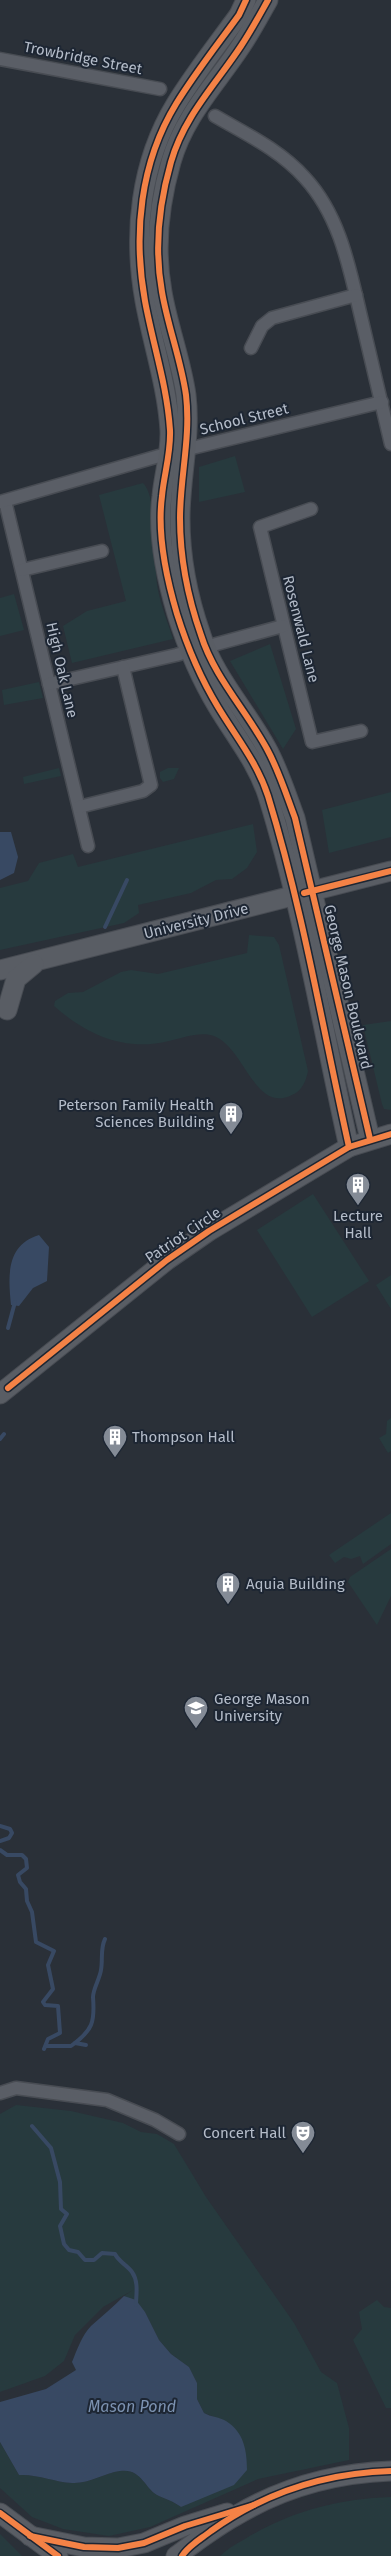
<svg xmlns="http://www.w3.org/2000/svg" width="391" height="2556" font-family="'Fira Sans',sans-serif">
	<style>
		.green { fill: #273a3e }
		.water { fill: #384963 }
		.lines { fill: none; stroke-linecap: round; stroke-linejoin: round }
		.stream { stroke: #384963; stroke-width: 4 }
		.street-casing { stroke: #484c53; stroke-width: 15 }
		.secondary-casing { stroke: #484c53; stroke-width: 21 }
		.street { stroke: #5a5e66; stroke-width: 12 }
		.secondary { stroke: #595d64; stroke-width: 19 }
		.cycleway-casing { stroke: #1d2633; stroke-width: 9 }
		.cycleway { stroke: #f48246; stroke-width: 6 }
		.labels { text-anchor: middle; stroke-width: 4; stroke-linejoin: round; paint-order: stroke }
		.street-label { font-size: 15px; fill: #b4bcc9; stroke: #1d2633 }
		.poi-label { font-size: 15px; fill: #b4bcc9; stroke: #1d2633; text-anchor: start }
		.water-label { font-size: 16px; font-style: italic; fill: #7c92b1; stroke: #1d2633 }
	</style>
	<rect width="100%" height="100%" fill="#2a3038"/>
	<!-- green -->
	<g class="green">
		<path d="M235 456 245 492 199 502V467Z"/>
		<path d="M143 483C159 499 153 566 158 590 161 606 168 623 173 639L72 663 63 626 87 611 126 601 99 495Z"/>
		<path d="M14 594 24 630 0 636V598Z"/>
		<path d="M270 644 296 729 283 749 230 661Z"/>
		<path d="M39 682 43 698 4 705 2 690Z"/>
		<path d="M59 768 61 776 24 784 23 777Z"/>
		<path d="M168 768H179L174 779 163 782 160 778V772Z"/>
		<path d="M391 792V837L329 853 322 810Z"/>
		<path d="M253 824 257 852 247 868 232 879 216 880 191 893 138 905 139 913 124 923 0 950V888L28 881 39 863 73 854 78 867Z"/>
		<path d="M249 935 274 937 279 945 308 1071C306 1081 302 1091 292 1095 255 1114 244 1047 214 1036 201 1031 182 1038 169 1041 125 1052 87 1035 54 1006L55 1001 68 993 83 992 121 972 131 970 158 974 247 953Z"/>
		<path d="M391 1021V1110L384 1109 382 1104 363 1025Z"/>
		<path d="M313 1194 369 1281 312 1317 257 1230Z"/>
		<path d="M391 1275V1309L376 1285Z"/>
		<path d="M391 1418V1451L388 1453 379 1438 386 1434 387 1421Z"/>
		<path d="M391 1513V1544L363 1564 360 1556 351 1559 344 1557 335 1563 329 1555Z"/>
		<path d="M391 1549V1596L377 1625 348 1582 350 1577Z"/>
		<path d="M16 2105 71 2111 123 2123 141 2132 157 2134 174 2144 206 2197 294 2323 321 2372 337 2383 349 2428V2460L258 2479 150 2527 109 2536 63 2529 32 2517 0 2488V2442L19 2475C38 2474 54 2482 72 2483 89 2484 104 2473 120 2471 141 2468 144 2487 157 2495 165 2499 173 2501 181 2507L225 2421 204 2413 197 2399V2383L189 2367 171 2354 159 2340 145 2312 124 2296 133 2290 103 2307 75 2335 64 2361 45 2376 0 2392V2114Z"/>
		<path d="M377 2300 384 2307 391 2308V2408H386L353 2340 362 2329 359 2312Z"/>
		<path d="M391 2497V2556H220C227 2549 236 2544 245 2539 291 2511 338 2499 391 2497Z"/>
		<path d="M0 2534 22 2556H0Z"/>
	</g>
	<!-- water -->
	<g class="water">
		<path d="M0 832H11L18 857 14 873 0 880Z"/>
		<path d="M39 1235 49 1247 47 1281 33 1288 19 1306 11 1305C8 1276 6 1245 39 1235Z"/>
		<path d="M124 2296 136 2300 145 2312 159 2340 171 2354 189 2367 197 2383V2399L204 2413C211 2417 220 2417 226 2421 244 2432 247 2451 247 2470L234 2485 181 2507C173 2501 165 2499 157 2495 144 2487 141 2468 120 2471 104 2473 89 2484 72 2483 54 2482 38 2474 19 2475L0 2442V2402L46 2389 76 2370 72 2362C77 2350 82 2335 91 2326 102 2316 113 2307 124 2296Z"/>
	</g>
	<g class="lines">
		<!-- stream -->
		<g class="stream">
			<path d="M105 927 127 880"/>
			<path d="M8 1328 15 1302"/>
			<path d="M0 1439 4 1434"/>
			<path d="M0 1826 10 1829 12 1833 9 1838 0 1841"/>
			<path d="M0 1850 7 1855H22L26 1859 27 1868 18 1875 20 1882 26 1889 27 1901 32 1912 36 1942 54 1951 48 1965 53 1989 43 2002 45 2005 58 2006 60 2033 48 2039 44 2049"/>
			<path d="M75 2043 86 2045"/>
			<path d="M46 2046H71C93 2030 95 2022 93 1997 93 1989 100 1978 101 1970 103 1959 100 1949 105 1939"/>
			<path d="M32 2126 51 2148 60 2182 61 2209 67 2214 60 2226 64 2244 69 2250 78 2252 85 2260H94L102 2253 115 2254C119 2262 127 2265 132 2272 139 2282 136 2295 136 2305"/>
		</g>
		<defs>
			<g id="street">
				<path d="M0 59 160 89"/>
				<path d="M215 116C246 134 280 150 305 178 341 217 350 271 362 321 372 362 381 403 391 444"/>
				<path d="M251 348 262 326 272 318 356 295"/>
				<path d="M5 501 88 846"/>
				<path d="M0 502 159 456 382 402"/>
				<path d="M311 509 260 527 312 742 361 731"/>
				<path d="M22 570 102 551"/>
				<path d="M49 684 176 655 283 626"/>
				<path d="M79 807 143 791 151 785 123 667"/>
				<path d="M0 2093 16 2088 107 2100 155 2120 179 2134"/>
			</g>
			<g id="secondary">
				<path d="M246 0 239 15C218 44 195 73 176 104 140 163 133 234 145 301 153 345 167 385 170 430 171 453 164 474 162 496 157 534 166 577 177 614 187 646 201 679 218 707 236 737 257 762 268 796 303 910 323 1030 349 1147"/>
				<path d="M268 0C259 16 251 31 241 46 216 84 184 116 171 162 159 204 154 248 162 292 168 327 181 360 186 395 191 437 180 477 180 518 180 557 188 598 201 635 214 677 246 710 267 749 279 771 286 794 295 818L370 1139"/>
				<path d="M0 970 391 871"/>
				<path d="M7 1010 16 979 34 964"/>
				<path d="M0 1394 167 1260 209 1231 349 1147 391 1134"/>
				<path d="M0 2513 58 2556"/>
				<path d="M30 2536 84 2547 118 2548 144 2543 185 2526 227 2513"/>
				<path d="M176 2556C196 2542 215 2527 237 2515 284 2487 337 2473 391 2471"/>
			</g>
		</defs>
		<!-- street casing -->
		<use href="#street" class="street-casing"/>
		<!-- secondary casing -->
		<use href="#secondary" class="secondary-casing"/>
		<!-- street -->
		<use href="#street" class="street"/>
		<!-- secondary -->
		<use href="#secondary" class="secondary"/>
		<defs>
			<g id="cycleway">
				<path d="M246 0 239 15C218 44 195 73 176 104 140 163 133 234 145 301 153 345 167 385 170 430 171 453 164 474 162 496 157 534 166 577 177 614 187 646 201 679 218 707 236 737 257 762 268 796 303 910 323 1030 349 1147"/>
				<path d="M268 0C259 16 251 31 241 46 216 84 184 116 171 162 159 204 154 248 162 292 168 327 181 360 186 395 191 437 180 477 180 518 180 557 188 598 201 635 214 677 246 710 267 749 279 771 286 794 295 818L370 1139"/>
				<path d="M304 893 391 871"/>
				<path d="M8 1388 167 1260 209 1231 349 1147 391 1134"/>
				<path d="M0 2513 58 2556"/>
				<path d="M30 2536 84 2547 118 2548 144 2543 185 2526 254 2505"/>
				<path d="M182 2556C189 2545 201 2539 211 2531 264 2493 326 2473 391 2471"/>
			</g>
		</defs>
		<!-- cycleway casing -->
		<use href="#cycleway" class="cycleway-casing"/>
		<!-- cycleway -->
		<use href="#cycleway" class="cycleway"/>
	</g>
	<!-- icons -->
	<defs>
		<symbol id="building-pin" viewBox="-11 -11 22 30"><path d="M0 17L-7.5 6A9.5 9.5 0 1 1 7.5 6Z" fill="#848b96" stroke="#1d2633"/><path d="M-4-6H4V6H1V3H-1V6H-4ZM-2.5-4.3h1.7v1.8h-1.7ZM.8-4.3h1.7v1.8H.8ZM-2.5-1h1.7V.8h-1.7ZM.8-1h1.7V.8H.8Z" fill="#fff"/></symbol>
		<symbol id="university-pin" viewBox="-11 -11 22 30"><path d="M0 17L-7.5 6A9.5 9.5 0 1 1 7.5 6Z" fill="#848b96" stroke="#1d2633"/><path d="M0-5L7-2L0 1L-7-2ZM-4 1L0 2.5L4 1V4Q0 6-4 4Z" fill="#fff"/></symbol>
		<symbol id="theatre-pin" viewBox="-11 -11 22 30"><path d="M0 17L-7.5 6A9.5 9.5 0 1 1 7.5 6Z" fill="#848b96" stroke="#1d2633"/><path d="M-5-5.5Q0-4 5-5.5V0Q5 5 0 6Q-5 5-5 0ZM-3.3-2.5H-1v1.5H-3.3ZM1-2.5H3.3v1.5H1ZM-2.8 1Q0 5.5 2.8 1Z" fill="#fff"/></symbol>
	</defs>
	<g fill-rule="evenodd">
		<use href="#building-pin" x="217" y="1100" width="28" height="38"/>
		<use href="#building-pin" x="344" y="1171" width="28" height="38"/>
		<use href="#building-pin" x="101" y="1423" width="28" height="38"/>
		<use href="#building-pin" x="214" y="1570" width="28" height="38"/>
		<use href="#university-pin" x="182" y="1694" width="28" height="38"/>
		<use href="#theatre-pin" x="289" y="2119" width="28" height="38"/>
	</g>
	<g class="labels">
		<!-- street labels -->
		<g class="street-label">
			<text transform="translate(83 58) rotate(11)" y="5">Trowbridge Street</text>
			<text transform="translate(244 419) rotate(-14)" y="5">School Street</text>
			<text transform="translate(301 629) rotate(76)" y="5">Rosenwald Lane</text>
			<text transform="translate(62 670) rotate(77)" y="5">High Oak Lane</text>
			<text transform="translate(196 921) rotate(-14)" y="5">University Drive</text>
			<text transform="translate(348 987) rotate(77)" y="5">George Mason Boulevard</text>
			<text transform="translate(183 1235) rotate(-34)" y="5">Patriot Circle</text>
		</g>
		<!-- poi labels -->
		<g class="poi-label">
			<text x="214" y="1110" text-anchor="end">Peterson Family Health<tspan x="214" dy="17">Sciences Building</tspan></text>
			<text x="358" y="1221" text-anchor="middle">Lecture<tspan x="358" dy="17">Hall</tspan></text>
			<text x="132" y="1442">Thompson Hall</text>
			<text x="246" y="1589">Aquia Building</text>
			<text x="214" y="1704">George Mason<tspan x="214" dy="17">University</tspan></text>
			<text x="286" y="2138" text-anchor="end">Concert Hall</text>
		</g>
		<!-- water labels -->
		<g class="water-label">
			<text x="132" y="2412">Mason Pond</text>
		</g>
	</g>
</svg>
